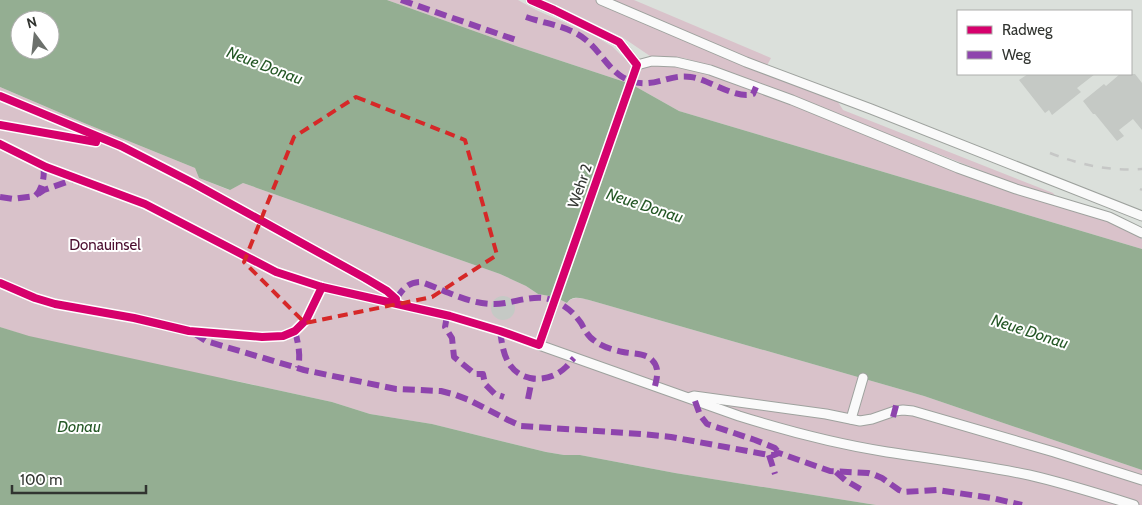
<svg xmlns="http://www.w3.org/2000/svg" width="1142" height="505" font-family="Cabin,sans-serif">
	<style>
		.green { fill: #d9c2ca }
		.water { fill: #94ae92; fill-rule: evenodd }
		.building { fill: #c5c9c5 }
		.lines { fill: none; stroke-linecap: round; stroke-linejoin: round }
		.minor-casing { stroke: #9ea29e; stroke-width: 11 }
		.minor { stroke: #fafafa; stroke-width: 9 }
		.rail { stroke: #c6c7c6; stroke-width: 2.5; stroke-dasharray: 9 9; stroke-linecap: butt }
		.quiet { stroke: #8e44ad; stroke-width: 6; stroke-dasharray: 12 6; stroke-linecap: butt }
		.cycleway-casing { stroke: #fff; stroke-width: 11 }
		.cycleway { stroke: #d6006c; stroke-width: 8 }
		.marked { fill: none; stroke: #d62828; stroke-width: 4; stroke-dasharray: 10 6; stroke-linejoin: round }
		.labels { text-anchor: middle; stroke-width: 4; stroke-linejoin: round; paint-order: stroke }
		.street-label { font-size: 15px; fill: #313430; stroke: #fff }
		.park-label { font-size: 15px; fill: #4b0e2f; stroke: #fff }
		.water-label { font-size: 16px; font-style: italic; fill: #255826; stroke: #fff }
	</style>
	<rect width="100%" height="100%" fill="#dbe0db"/>
	<!-- green -->
	<g class="green">
		<path d="M387 0H518L536 10 593 35 613 47 623 57 650 66 666 65 688 68 750 88 1042 201 1117 224 1142 239V249L679 111 631 84 519 47Z"/>
		<path d="M546 0H634L771 58 764 71 838 102 843 110 1053 193 1056 197 1045 196 730 72 684 58 650 56 622 37Z"/>
		<path d="M0 87 84 123 195 168 199 178 229 190 243 183 500 274 526 286 538 294 555 297 567 303C573 296 581 298 589 300L924 396 1142 470V505H876L675 473 580 455H564L546 452 432 424 370 414 332 402 227 379 205 381 20 338 18 333 0 327Z"/>
	</g>
	<!-- water -->
	<g class="water">
		<path d="M0 0H387L519 47 631 84 679 111 1142 249V470L924 396 589 300C581 298 572 295 567 303L555 297 538 294 526 286 500 274 243 183 230 190 199 178 195 168 84 123 0 87ZM20 20H50V50H20Z"/>
		<path d="M0 327 29 336 332 402 370 414 432 424 546 452 564 455H580L675 473 876 505H0Z"/>
	</g>
	<!-- building -->
	<g class="building">
		<path d="M1028 74H1095L1077 88 1081 92 1052 115 1049 110 1045 113 1019 80Z"/>
		<path d="M1120 74H1135L1142 83V130L1133 119 1119 130 1124 136 1117 141 1095 114H1093L1083 101 1104 84 1106 86Z"/>
		<circle cx="503" cy="308" r="12"/>
	</g>
	<g class="lines">
		<defs>
			<g id="minor">
				<path d="M531 0 554 10 619 42 637 65"/>
				<path d="M601 0 746 62 871 109 1142 216"/>
				<path d="M637 65 539 345 739 416C787 431 837 444 887 452 934 459 981 465 1029 475 1064 483 1099 494 1134 505"/>
				<path d="M637 65 652 61 676 62 710 70 792 100 958 168 1016 189 1109 217 1142 233"/>
				<path d="M691 397 694 396 826 414 860 421 872 419 895 411 903 410 913 411 1054 452 1142 480"/>
				<path d="M851 419 863 378"/>
			</g>
		</defs>
		<!-- minor casing -->
		<use href="#minor" class="minor-casing"/>
		<!-- minor -->
		<use href="#minor" class="minor"/>
		<!-- rail -->
		<g class="rail">
			<path d="M1050 153C1081 165 1108 171 1142 169"/>
			<path d="M1140 189 1142 190"/>
		</g>
		<!-- quiet -->
		<g class="quiet">
			<path d="M401 0 516 40 517 36"/>
			<path d="M526 17C546 24 569 26 586 40 600 51 608 69 624 78 651 92 667 73 691 77 708 79 737 100 753 94L756 87"/>
			<path d="M38 194 44 190 75 179"/>
			<path d="M0 197 13 199 35 196C43 189 45 175 43 165"/>
			<path d="M396 299C403 289 408 282 421 282 445 290 468 304 494 304 510 304 528 296 544 298 560 301 572 310 581 323 585 330 588 337 595 341 602 347 614 350 623 352 633 354 645 353 652 360 660 368 657 377 655 386"/>
			<path d="M447 316 445 327 452 338 454 357 475 374H483L485 384 495 394 504 397"/>
			<path d="M295 331C298 343 301 355 298 368"/>
			<path d="M500 331C502 343 503 355 510 365 523 384 551 382 566 367 569 364 571 361 574 358"/>
			<path d="M195 334 206 341 304 370 396 389 441 391 456 395 469 400 508 420 521 426 642 434 671 437 769 455H774L779 453 830 471 868 473 875 475 882 478 899 490 904 492 937 490 992 498 1022 505"/>
			<path d="M528 399 532 379"/>
			<path d="M695 401 700 415 707 424 755 440 775 448 779 453"/>
			<path d="M893 417 897 402"/>
			<path d="M769 455 775 474"/>
			<path d="M836 472 845 480 862 490"/>
		</g>
		<defs>
			<g id="cycleway">
				<path d="M0 96 121 146 193 183 365 278 387 291 396 299 395 303"/>
				<path d="M0 125 96 142"/>
				<path d="M0 144 46 167 145 204 276 272 322 287 450 316 500 331 539 345 637 65 619 42 554 10 531 0"/>
				<path d="M0 283 35 298 55 304 134 318 189 331 262 337 283 336 295 331 306 320 322 287"/>
			</g>
		</defs>
		<!-- cycleway casing -->
		<use href="#cycleway" class="cycleway-casing"/>
		<!-- cycleway -->
		<use href="#cycleway" class="cycleway"/>
	</g>
	<!-- marked area -->
	<path class="marked" d="M356 97 465 140 497 255 432 297 305 323 244 262 294 137Z"/>
	<g class="labels">
		<!-- street labels -->
		<g class="street-label">
			<text transform="translate(580 186) rotate(-71)" y="5">Wehr 2</text>
		</g>
		<!-- park labels -->
		<g class="park-label">
			<text x="105" y="250">Donauinsel</text>
		</g>
		<!-- water labels -->
		<g class="water-label">
			<text transform="translate(265 65) rotate(21)" y="6">Neue Donau</text>
			<text transform="translate(645 205) rotate(18)" y="6">Neue Donau</text>
			<text transform="translate(1030 331) rotate(18)" y="6">Neue Donau</text>
			<text x="79" y="432">Donau</text>
		</g>
	</g>
	<!-- legend -->
	<rect x="957" y="10" width="175" height="65" fill="#ffffff" stroke="#adaeac"/>
	<rect x="967" y="26" width="25" height="8" fill="#d6006c" stroke="#adaeac"/>
	<text x="1002" y="35" font-size="15" fill="#313430">Radweg</text>
	<rect x="967" y="51" width="25" height="8" fill="#8e44ad" stroke="#adaeac"/>
	<text x="1002" y="60" font-size="15" fill="#313430">Weg</text>
	<!-- north arrow -->
	<g transform="translate(35 35) rotate(345)"><circle r="24" fill="#ffffff" stroke="#adaeac"/>
	<path d="M0-4L9 19L0 12L-9 19Z" fill="#6c706c"/>
	<text y="-8" font-size="14" font-weight="bold" text-anchor="middle" fill="#313430">N</text>
	</g>
	<!-- scale -->
	<path d="M12 485v8h134v-8" fill="none" stroke="#313430" stroke-width="2.5"/>
	<text x="20" y="485" font-size="15" fill="#313430" stroke="#ffffff" stroke-width="4" paint-order="stroke">100 m</text>
</svg>
